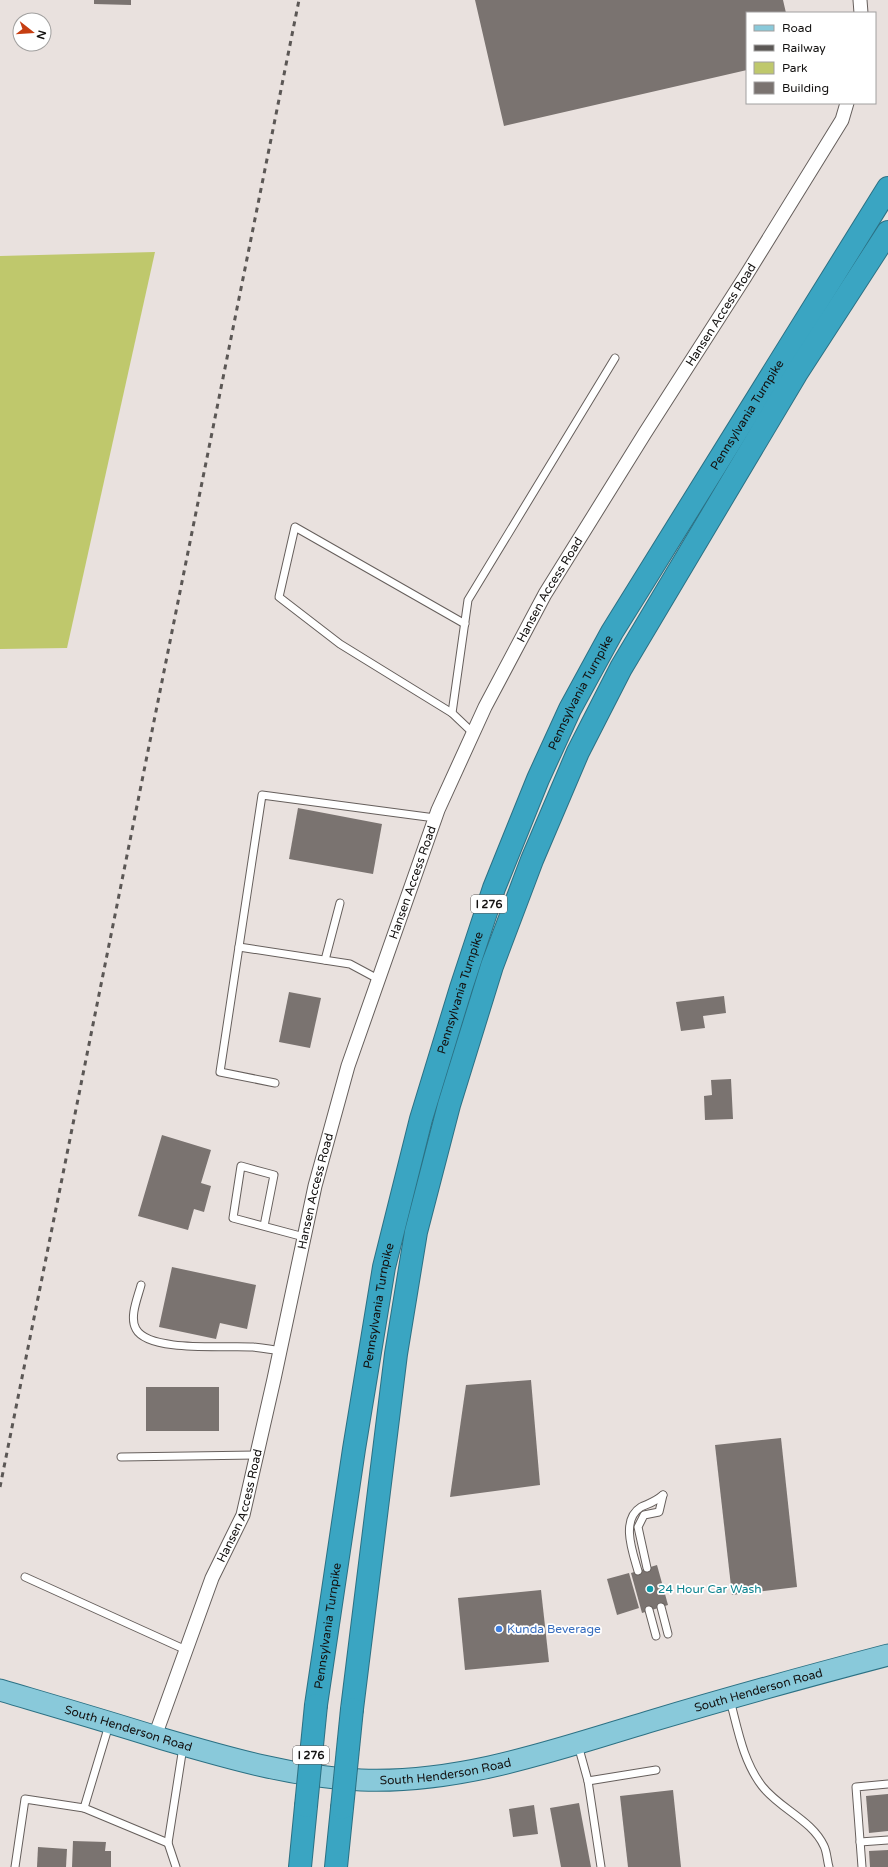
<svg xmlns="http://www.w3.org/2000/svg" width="888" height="1867" font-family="'Varela Round',sans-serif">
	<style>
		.green { fill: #bfc86c }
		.building { fill: #7a7370 }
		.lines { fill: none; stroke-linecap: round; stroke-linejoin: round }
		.lane-casing { stroke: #665f5c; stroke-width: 9 }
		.street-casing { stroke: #665f5c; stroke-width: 15 }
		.primary-casing { stroke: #2c7184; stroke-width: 23 }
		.highway-casing { stroke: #2c7184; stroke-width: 24 }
		.lane { stroke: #fff; stroke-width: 7 }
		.street { stroke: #fff; stroke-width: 13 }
		.primary { stroke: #89c9da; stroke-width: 21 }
		.highway { stroke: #3aa5c2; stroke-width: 22 }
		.rail { stroke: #5b5755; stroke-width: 3; stroke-dasharray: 5 5; stroke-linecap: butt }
		.highway-bridge-casing { stroke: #2c7184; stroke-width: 24; stroke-linecap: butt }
		.highway-bridge { stroke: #3aa5c2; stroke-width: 22 }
		.culture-dot { fill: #0f9aa8; stroke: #fff; stroke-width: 1.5 }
		.shop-dot { fill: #3f7fe0; stroke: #fff; stroke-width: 1.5 }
		.labels { text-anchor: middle; stroke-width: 3.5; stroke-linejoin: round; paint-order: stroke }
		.shield { fill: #fff; stroke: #5a5858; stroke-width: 1 }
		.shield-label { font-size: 11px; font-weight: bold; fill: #131110 }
		.street-label { font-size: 12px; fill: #131110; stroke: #fff }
		.culture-label { font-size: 12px; fill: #0d838f; stroke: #fff; text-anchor: start }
		.shop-label { font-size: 12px; fill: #366cbe; stroke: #fff; text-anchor: start }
	</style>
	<rect width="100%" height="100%" fill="#e9e1de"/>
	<!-- green -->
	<path class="green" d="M155 252 67 648 0 649V256Z"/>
	<!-- building -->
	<g class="building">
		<path d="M94 0H131V5L94 4Z"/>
		<path d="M475 0H783L786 13H747V70L504 126Z"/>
		<path d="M298 808 382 824 373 874 289 859Z"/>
		<path d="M289 992 321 998 310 1048 279 1042Z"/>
		<path d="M724 996 726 1013 703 1016 705 1028 681 1031 676 1002Z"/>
		<path d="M731 1079 733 1119 705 1120 704 1096 712 1095 711 1080Z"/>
		<path d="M162 1135 211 1150 201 1183 211 1186 204 1212 194 1209 188 1230 138 1216Z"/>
		<path d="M172 1267 256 1285 247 1329 220 1323 216 1339 159 1327Z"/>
		<path d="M531 1380 540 1485 450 1497 466 1385Z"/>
		<rect x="146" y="1387" width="73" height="44"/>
		<path d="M781 1438 797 1587 732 1595 715 1445Z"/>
		<path d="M657 1565 668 1605 642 1613 631 1573Z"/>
		<path d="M629 1573 639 1608 617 1615 607 1579Z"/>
		<path d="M541 1590 549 1662 465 1670 458 1598Z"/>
		<path d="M673 1790 681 1867H628L620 1796Z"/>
		<path d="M888 1794V1831L869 1833 866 1796Z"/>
		<path d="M579 1803 591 1867H561L550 1808Z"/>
		<path d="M534 1805 538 1834 513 1837 509 1809Z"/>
		<path d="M73 1841 106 1842 105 1851H111V1867H72Z"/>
		<path d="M38 1847 67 1849 66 1867H37Z"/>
		<path d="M888 1850V1867H870L869 1851Z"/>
	</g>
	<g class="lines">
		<defs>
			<g id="lane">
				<path d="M452 713 340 644 279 597 295 527 465 624"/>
				<path d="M473 733 452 713 468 600 615 358"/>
				<path d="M239 947 350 964 378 979"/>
				<path d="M325 960 340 903"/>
				<path d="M275 1083 220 1072 262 795 435 818"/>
				<path d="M264 1226 274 1175 241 1166 233 1218 304 1237"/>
				<path d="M141 1285C138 1297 129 1317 136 1329 149 1353 228 1345 253 1347 262 1348 271 1349 280 1351"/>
				<path d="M121 1457 257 1455"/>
				<path d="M647 1568 638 1527 644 1515 659 1512 663 1495"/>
				<path d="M638 1571C633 1553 620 1520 641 1507 650 1503 655 1502 663 1495"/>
				<path d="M25 1577 186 1650"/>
				<path d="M661 1607 668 1634"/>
				<path d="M649 1610 656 1636"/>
				<path d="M730 1700C738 1730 743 1761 762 1786 780 1809 812 1820 824 1846 827 1852 827 1860 829 1867"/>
				<path d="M109 1725 84 1808 168 1843"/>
				<path d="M578 1745 588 1781 656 1770"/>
				<path d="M588 1781 601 1867"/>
				<path d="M860 1842 888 1840"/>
				<path d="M15 1867 25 1799 84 1808"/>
				<path d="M176 1867 168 1843 183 1747"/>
				<path d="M862 1867 856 1787 888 1784"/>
			</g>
			<g id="street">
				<path d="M860 0 861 13"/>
				<path id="s1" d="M155 1736 212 1578 243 1515 274 1379 315 1186 348 1066 438 810 485 707 545 594 645 433 745 277 842 120 847 103"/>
			</g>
			<g id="primary">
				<path id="s2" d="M0 1690C54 1706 109 1722 163 1739 228 1758 293 1777 361 1780 460 1784 555 1750 648 1722 728 1698 808 1676 888 1655"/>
			</g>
			<g id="highway">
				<path id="s3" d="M316 1705 354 1449 384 1267 421 1119 461 988 494 888 538 779 570 709 612 632 888 188"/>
				<path d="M352 1709 396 1354 416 1232 449 1105 492 966 532 860 578 752 621 668 796 374 888 232"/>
				<path d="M300 1867 306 1806"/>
				<path d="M336 1867 342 1808"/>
			</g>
		</defs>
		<!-- lane casing -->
		<use href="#lane" class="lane-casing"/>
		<!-- street casing -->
		<use href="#street" class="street-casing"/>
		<!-- primary casing -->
		<use href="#primary" class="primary-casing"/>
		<!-- highway casing -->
		<use href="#highway" class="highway-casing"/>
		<!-- lane -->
		<use href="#lane" class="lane"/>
		<!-- street -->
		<use href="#street" class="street"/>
		<!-- primary -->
		<use href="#primary" class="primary"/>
		<!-- highway -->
		<use href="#highway" class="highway"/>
		<!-- rail -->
		<path class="rail" d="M0 1487 299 0"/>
		<defs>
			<g id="highway-bridge">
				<path d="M306 1806 316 1705"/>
				<path d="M342 1808 352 1709"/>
			</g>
		</defs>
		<!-- highway-bridge casing -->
		<use href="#highway-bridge" class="highway-bridge-casing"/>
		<!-- highway-bridge -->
		<use href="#highway-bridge" class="highway-bridge"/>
	</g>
	<!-- markers -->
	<circle class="culture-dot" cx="650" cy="1589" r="4"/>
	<circle class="shop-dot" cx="499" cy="1629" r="4"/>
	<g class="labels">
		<!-- shield labels -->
		<g class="shield">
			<rect x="471" y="895" width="36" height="18" rx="3"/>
			<rect x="293" y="1746" width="36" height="18" rx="3"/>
		</g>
		<g class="shield-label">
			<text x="489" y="908">I 276</text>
			<text x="311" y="1759">I 276</text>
		</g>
		<!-- street labels -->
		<g class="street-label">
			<text dy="4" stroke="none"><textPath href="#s1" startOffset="1542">Hansen Access Road</textPath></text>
			<text dy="4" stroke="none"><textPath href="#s3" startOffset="1376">Pennsylvania Turnpike</textPath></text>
			<text dy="4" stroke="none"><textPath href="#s1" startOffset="1218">Hansen Access Road</textPath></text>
			<text dy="4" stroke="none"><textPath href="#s3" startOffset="1052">Pennsylvania Turnpike</textPath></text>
			<text dy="4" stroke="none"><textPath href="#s1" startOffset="894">Hansen Access Road</textPath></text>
			<text dy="4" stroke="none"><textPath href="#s3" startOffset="728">Pennsylvania Turnpike</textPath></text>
			<text dy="4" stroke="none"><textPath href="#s1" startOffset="570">Hansen Access Road</textPath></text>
			<text dy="4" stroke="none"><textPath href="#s3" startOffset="404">Pennsylvania Turnpike</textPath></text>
			<text dy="4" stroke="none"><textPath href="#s1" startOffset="246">Hansen Access Road</textPath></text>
			<text dy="4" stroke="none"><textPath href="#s3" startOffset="80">Pennsylvania Turnpike</textPath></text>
			<text dy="4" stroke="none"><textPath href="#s2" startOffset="782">South Henderson Road</textPath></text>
			<text dy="4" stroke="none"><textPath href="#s2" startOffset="134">South Henderson Road</textPath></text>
			<text dy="4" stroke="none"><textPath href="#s2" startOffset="458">South Henderson Road</textPath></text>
		</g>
		<!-- culture labels -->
		<g class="culture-label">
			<text x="658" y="1593">24 Hour Car Wash</text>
		</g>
		<!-- shop labels -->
		<g class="shop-label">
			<text x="507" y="1633">Kunda Beverage</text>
		</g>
	</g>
	<!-- legend -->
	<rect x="746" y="12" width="130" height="92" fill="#ffffff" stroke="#a1a09f"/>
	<rect x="754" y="25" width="20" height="6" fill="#89c9da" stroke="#a1a09f"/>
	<text x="782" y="32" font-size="12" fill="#131110">Road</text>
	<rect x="754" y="45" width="20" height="6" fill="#5b5755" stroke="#a1a09f"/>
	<text x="782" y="52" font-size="12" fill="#131110">Railway</text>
	<rect x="754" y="62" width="20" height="12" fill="#bfc86c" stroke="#a1a09f"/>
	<text x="782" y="72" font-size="12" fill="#131110">Park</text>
	<rect x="754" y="82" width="20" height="12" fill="#7a7370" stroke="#a1a09f"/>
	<text x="782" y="92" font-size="12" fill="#131110">Building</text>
	<!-- north arrow -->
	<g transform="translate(32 32) rotate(107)"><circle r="19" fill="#ffffff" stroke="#a1a09f"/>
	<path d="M0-3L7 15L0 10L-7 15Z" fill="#c63e11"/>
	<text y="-6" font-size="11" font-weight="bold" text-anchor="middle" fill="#131110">N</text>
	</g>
</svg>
